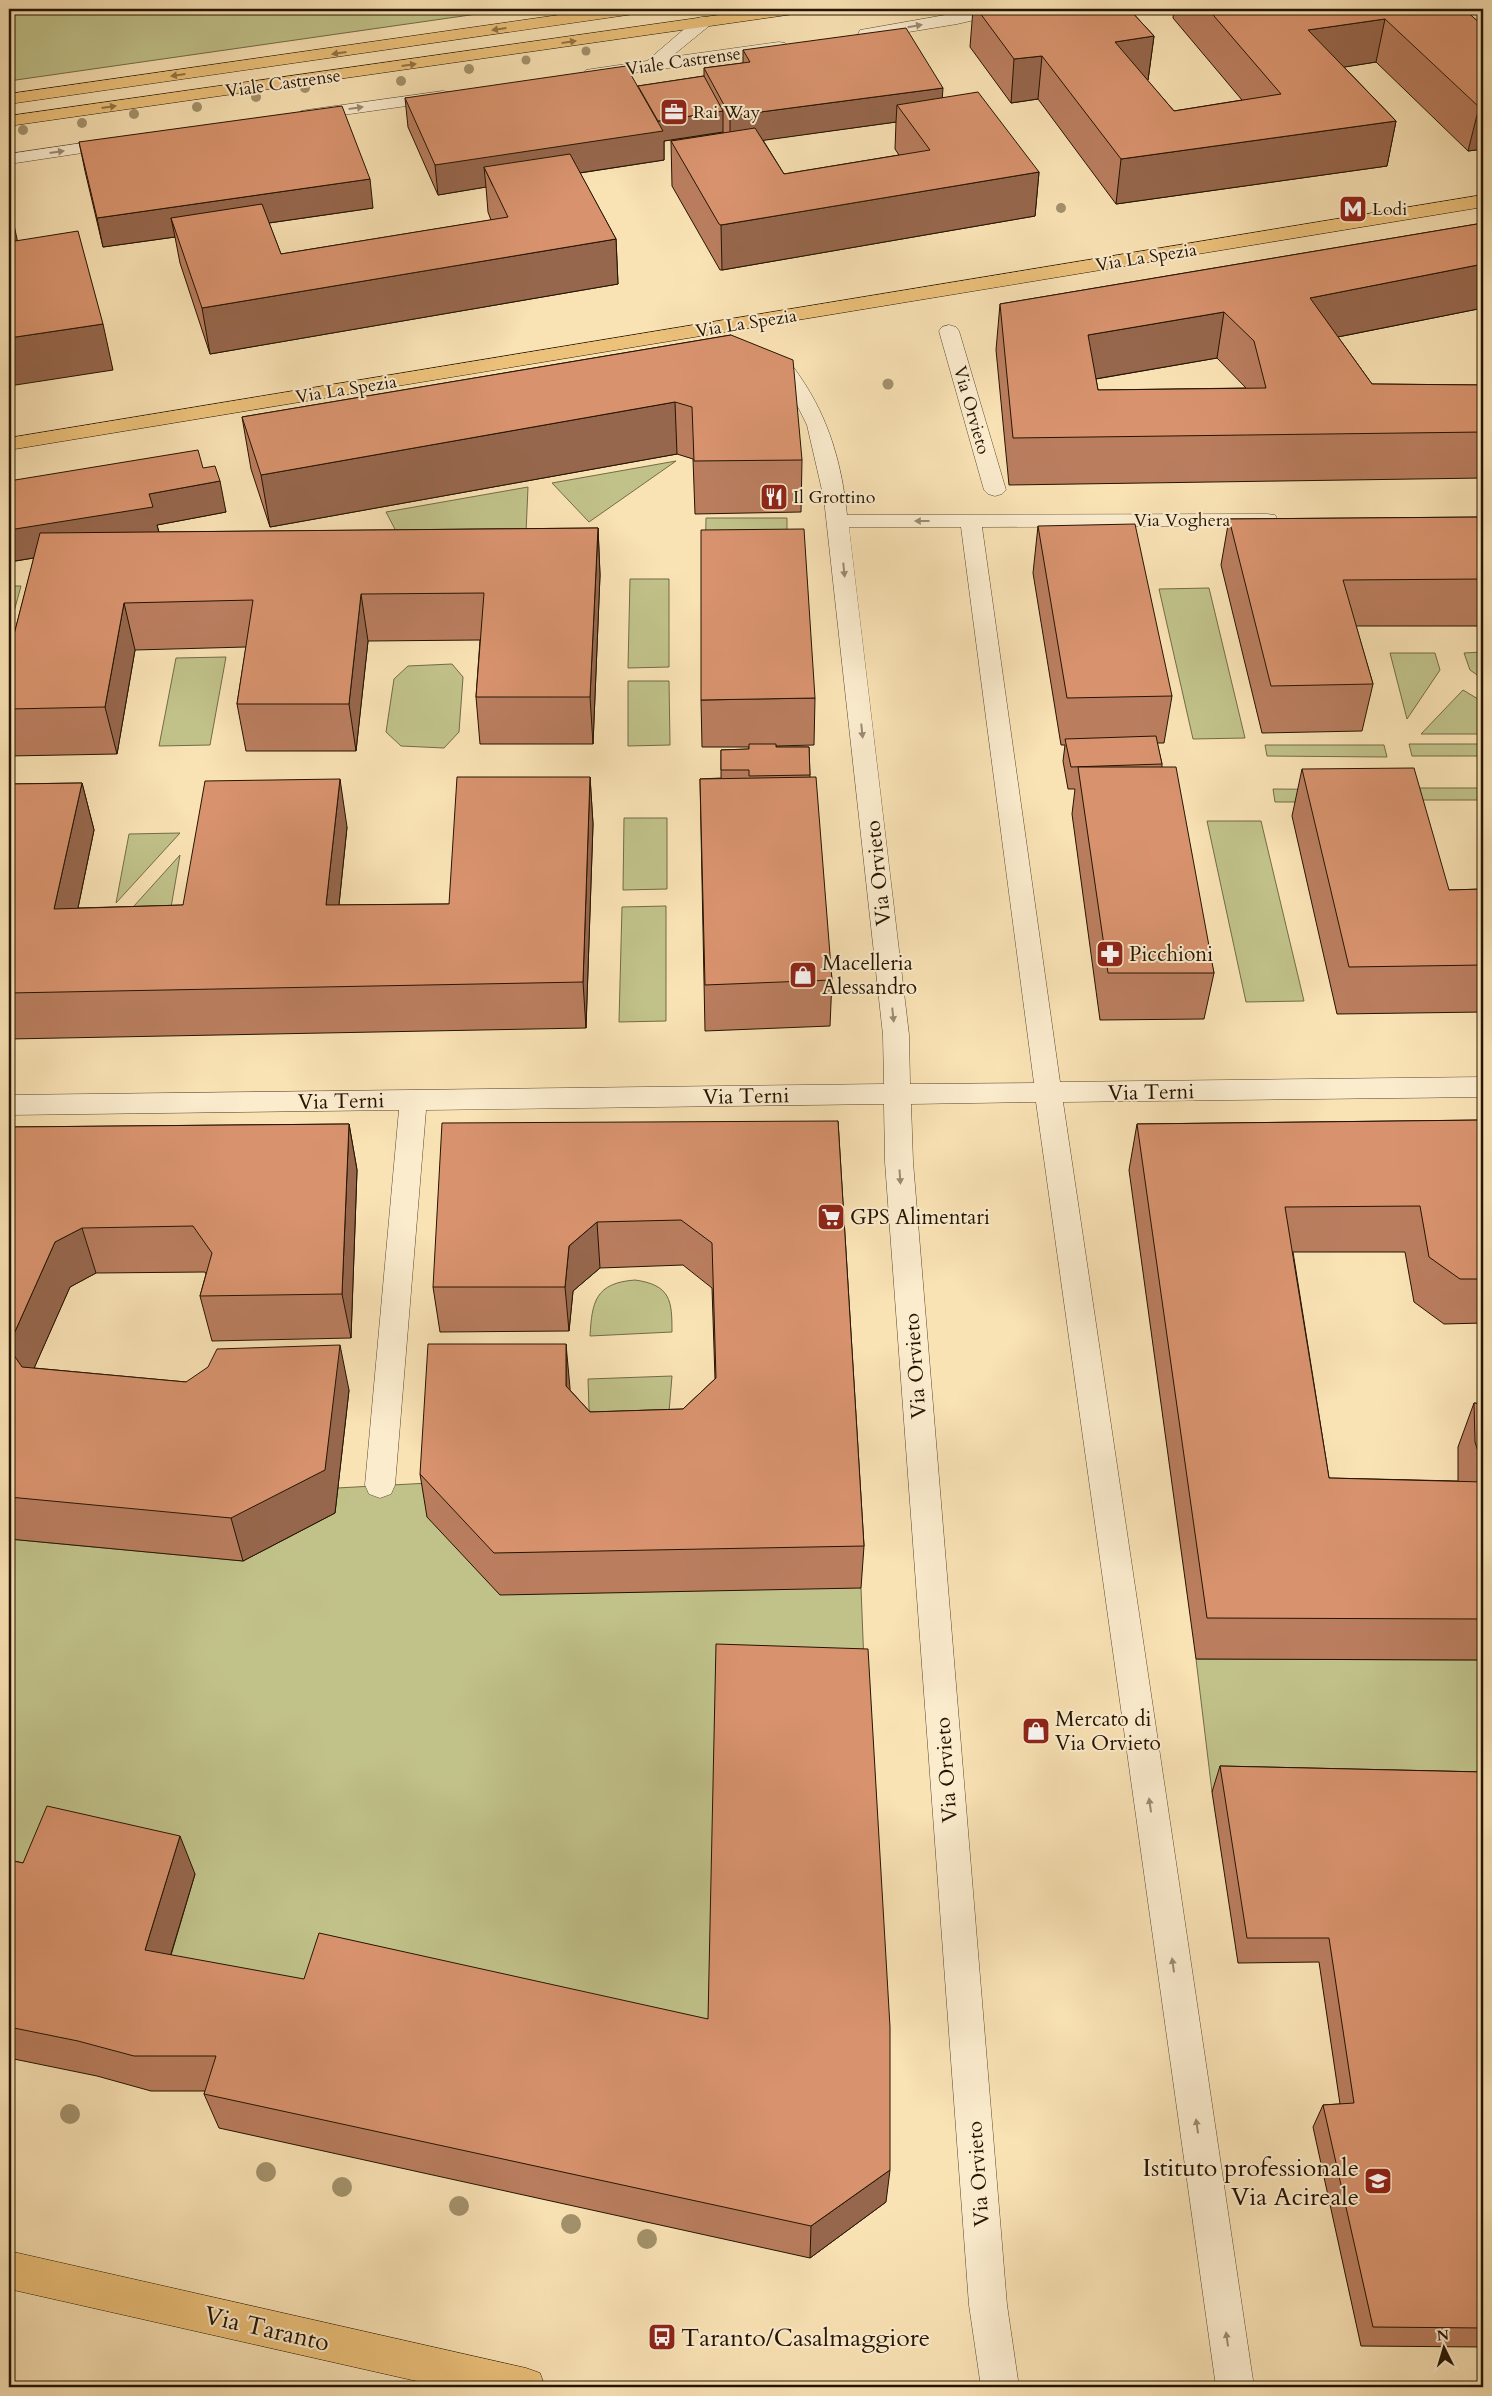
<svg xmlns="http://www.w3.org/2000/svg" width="1492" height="2396" font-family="Cardo,serif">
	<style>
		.green { fill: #c1c28a; stroke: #736b46 }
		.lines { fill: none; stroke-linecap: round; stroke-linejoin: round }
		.minor-casing { stroke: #5a482e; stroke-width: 1 }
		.major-casing { stroke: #251401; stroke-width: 1 }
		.minor { fill: #fbecce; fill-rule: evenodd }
		.major { fill: #ecc17a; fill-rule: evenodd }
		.tree { fill: #a3926c }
		.wall { fill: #ba7e5f; stroke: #251401; fill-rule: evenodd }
		.shaded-wall { fill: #97674d; stroke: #251401 }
		.building { fill: #d8936e; stroke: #251401; fill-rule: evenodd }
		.oneway { fill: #9b8b72 }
		.oneway2 { fill: #927344 }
		.labels { text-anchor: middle; stroke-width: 4; stroke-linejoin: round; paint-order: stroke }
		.far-street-label { font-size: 18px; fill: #251401; stroke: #fbecce }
		.far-poi-label { font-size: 18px; fill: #251401; stroke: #fbecce; text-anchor: start }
		.street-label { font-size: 21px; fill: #251401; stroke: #fbecce }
		.poi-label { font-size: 21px; fill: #251401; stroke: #fbecce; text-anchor: start }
		.near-poi-label { font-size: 25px; fill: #251401; stroke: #fbecce; text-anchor: end }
		.near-street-label { font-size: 25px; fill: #251401; stroke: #fbecce }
	</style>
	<rect width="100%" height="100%" fill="#f9e2b4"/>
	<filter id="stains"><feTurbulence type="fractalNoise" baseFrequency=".004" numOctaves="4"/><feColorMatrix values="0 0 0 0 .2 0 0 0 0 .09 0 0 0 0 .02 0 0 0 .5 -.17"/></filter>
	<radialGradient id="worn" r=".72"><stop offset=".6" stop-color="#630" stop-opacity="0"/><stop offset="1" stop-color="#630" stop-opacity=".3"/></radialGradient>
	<!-- green -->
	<g class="green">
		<path d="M9 9H512L9 81Z"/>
		<path d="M676 461 589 522 552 483Z"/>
		<path d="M528 487 526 533H397L386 512Z"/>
		<path d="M706 518H787V536L705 567Z"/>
		<path d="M630 579H669V667L628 668Z"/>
		<path d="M9 586H21L9 630Z"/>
		<path d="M1209 588 1245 738 1193 739 1159 589Z"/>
		<path d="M1483 652V679L1470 670 1464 653Z"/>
		<path d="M1390 653H1435L1440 670 1407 719Z"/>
		<path d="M226 657 210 745 159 746 176 658Z"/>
		<path d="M452 664 463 677 459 732 444 748 401 746 386 732 394 679 408 666Z"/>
		<path d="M628 681H669L670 745 628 746Z"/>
		<path d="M1463 690 1483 702V734H1421Z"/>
		<path d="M1409 744H1483V756H1412Z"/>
		<path d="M1265 745H1384L1387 757 1267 756Z"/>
		<path d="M1417 788H1483V800H1419Z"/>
		<path d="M1273 789 1394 790 1397 802H1275Z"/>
		<path d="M624 818H667V889L623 890Z"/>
		<path d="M1207 821H1261L1304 1001 1246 1002Z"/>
		<path d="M180 833 116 903 129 834Z"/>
		<path d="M180 855 168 925 116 926Z"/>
		<path d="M666 906V1021L619 1022 622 907Z"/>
		<path d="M635 1280C671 1285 672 1301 672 1332L590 1336C592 1302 595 1283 635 1280Z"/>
		<path d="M672 1376 669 1412 593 1419 589 1409 588 1379Z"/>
		<path d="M429 1483 861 1588 865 1690 709 2054 316 2015 9 1893V1539L243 1561 337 1488Z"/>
		<path d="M1196 1659 1483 1660V1798L1212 1792Z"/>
	</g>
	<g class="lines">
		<defs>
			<g id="minor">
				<path d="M979 9H1007L1005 13 957 24 866 39 860 38 858 34 860 30 866 29Z"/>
				<path d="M703 17 709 18 711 22 709 26 671 57 779 42 785 43 788 47 785 51 779 52 592 79 586 78 583 74 586 70 592 69 647 61 697 18Z"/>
				<path d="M443 91 449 92 452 96 449 100 307 120 301 119 298 115 301 111 307 110Z"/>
				<path d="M116 138 122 139 125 143 122 147 9 164V154Z"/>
				<path d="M949 325 956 327 959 331 1006 490 1002 494 995 496 988 494 984 490 939 331 942 327Z"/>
				<path d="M777 355C788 358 795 369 801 378 829 419 842 465 847 515L1267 514 1275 515 1278 520 1275 525 1267 526 982 527 1060 1082 1483 1077V1097L1063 1102 1254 2387H1216L1036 1102 911 1104 913 1162 1007 2305 1019 2387H981L969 2305 885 1162 884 1104 426 1110 395 1485 391 1494 380 1498 369 1494 365 1485 399 1110 9 1115V1095L884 1084 883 1035 824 499 807 425 792 395 767 361 770 357ZM849 527H961L1034 1083 910 1084 909 1035Z"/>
			</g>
			<g id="major">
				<path d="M601 9H642L640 13 634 14 9 104V94Z"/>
				<path d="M761 9H802L800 13 794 14 9 126V116Z"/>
				<path d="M1483 195V207L9 450V438Z"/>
				<path d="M9 2251 526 2368 540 2373 545 2387H443L9 2289Z"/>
			</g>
		</defs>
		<!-- minor casing -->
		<use href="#minor" class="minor-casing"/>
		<!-- major casing -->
		<use href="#major" class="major-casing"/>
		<!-- minor -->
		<use href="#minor" class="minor"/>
		<!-- major -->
		<use href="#major" class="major"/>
	</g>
	<!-- trees -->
	<g class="tree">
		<circle cx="586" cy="51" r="4.5"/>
		<circle cx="526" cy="60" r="4.5"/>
		<circle cx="469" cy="69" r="5"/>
		<circle cx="401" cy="81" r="5"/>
		<circle cx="305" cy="88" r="5"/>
		<circle cx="256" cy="97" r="5"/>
		<circle cx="197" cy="107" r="5"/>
		<circle cx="134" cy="114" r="5"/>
		<circle cx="82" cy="123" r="5"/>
		<circle cx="23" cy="130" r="5"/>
		<circle cx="1061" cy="208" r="5"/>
		<circle cx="888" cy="384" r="5.5"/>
		<circle cx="70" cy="2114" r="10"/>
		<circle cx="266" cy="2172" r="10"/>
		<circle cx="342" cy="2187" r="10"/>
		<circle cx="459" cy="2206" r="10"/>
		<circle cx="571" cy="2224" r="10"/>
		<circle cx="647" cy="2239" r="10"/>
	</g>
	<!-- wall -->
	<g class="wall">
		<path d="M973 9H1129L1154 36 1148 80H1147L1174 111 1242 100 1173 18 1174 9H1464L1483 26V149L1468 151 1376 62 1344 67 1396 121 1387 166 1116 204 1038 99 1011 103 970 47Z"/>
		<path d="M743 50 942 98 1039 172 1035 216 722 270H720L672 186 671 141 724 133 723 132 664 141V160L580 173 616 239 618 284 210 354 180 263 175 237 103 247 85 171 79 142 373 208 269 223 281 254 491 220 488 212 486 187 438 195 408 127 405 98 638 86 704 76V68L743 63ZM896 122 895 149 899 155 784 174 763 140Z"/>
		<path d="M1483 223V308L1338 337 1372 384 1483 385V478L1009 485 996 350 1000 304ZM1217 358 1246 388 1098 390 1096 379Z"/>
		<path d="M731 335 802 460 801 512 695 514 693 459 677 454 270 527 251 469 242 417Z"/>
		<path d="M203 468 226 512 157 525 159 532 598 528 600 575 593 744H480L476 697 480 640 368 641 356 751H246L237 704 246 647 135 650 117 754 9 756V654L34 558 9 562Z"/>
		<path d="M1483 517V626H1356L1373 684 1362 731 1262 733 1221 565 1229 519Z"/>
		<path d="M1038 526 1172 696 1164 743H1157L1162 764V767L1214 973 1204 1019 1100 1020 1072 814 1075 789H1068L1063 761 1065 745H1061L1033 573Z"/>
		<path d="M815 698 814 745 776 746V747H809L810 777 832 980 830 1026 705 1031 700 779 721 778V750L749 749V747H702L701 700Z"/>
		<path d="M1302 769 1449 890 1483 889V1012L1337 1014 1292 816Z"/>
		<path d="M590 777 593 824 586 1028 9 1039V784L82 783 94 830 78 908 183 905 347 827 339 905 449 904Z"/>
		<path d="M1483 1120V1323L1444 1324 1414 1302 1405 1252H1293L1329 1478 1458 1481V1447L1474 1403 1483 1404V1660L1196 1659 1129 1170 1137 1124Z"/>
		<path d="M838 1121 864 1546 861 1588 500 1595 427 1517 420 1474 570 1390 590 1412 683 1409 715 1379 712 1288 683 1265 600 1268 573 1291 569 1331 440 1332 433 1287Z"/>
		<path d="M349 1124 357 1170 351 1338 212 1341 200 1296 206 1274 205 1272 96 1273 70 1287 34 1368 186 1382 349 1390 335 1513 243 1561 9 1539V1127Z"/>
		<path d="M1220 1766 1483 1772V2347L1361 2346 1313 2127 1323 2105 1340 2104 1319 1962 1238 1963 1212 1792Z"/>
		<path d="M9 1860 23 1863 195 1874 171 1955 886 2202 810 2258 219 2128 204 2094 205 2091H151L97 2076 9 2058Z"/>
	</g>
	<!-- shaded-wall -->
	<g class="shaded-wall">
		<path d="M1385 19 1376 62 1301 74 1308 30Z"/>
		<path d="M1154 36 1148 80 1110 86 1115 42Z"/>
		<path d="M1042 56 1038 99 1011 103 1014 59Z"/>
		<path d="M943 88 941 116 897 105 896 122 730 145V116Z"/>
		<path d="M1483 106V149L1468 151 1479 107Z"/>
		<path d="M723 111V132L664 141V160L493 186 484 167 486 187 438 195 435 165 654 122Z"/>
		<path d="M1396 121 1387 166 1116 204 1121 159Z"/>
		<path d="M1039 172 1035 216 722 270 721 225Z"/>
		<path d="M370 179 373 208 178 236 171 218 175 237 103 247 97 218Z"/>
		<path d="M9 202 22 262 9 264Z"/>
		<path d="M616 239 618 284 210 354 202 308Z"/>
		<path d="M1483 264V308L1302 344 1310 298Z"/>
		<path d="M1224 312 1217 358 1083 381 1088 335Z"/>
		<path d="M103 324 113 370 9 386V338Z"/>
		<path d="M675 402 677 454 270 527 261 475Z"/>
		<path d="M220 481 226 512 157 525 160 537 9 562V530L149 494Z"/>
		<path d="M598 528 600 575 593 744 590 697Z"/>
		<path d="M361 594 368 641 356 751 349 704Z"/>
		<path d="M124 603 135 650 117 754 105 707Z"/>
		<path d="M590 777 593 824 586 1028 583 982Z"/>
		<path d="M340 779 347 827 334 952 326 905Z"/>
		<path d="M82 783 94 830 68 956 54 909Z"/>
		<path d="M349 1124 357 1170 351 1338 342 1294Z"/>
		<path d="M597 1222 600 1268 573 1291 569 1331 565 1287 569 1246Z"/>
		<path d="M82 1228 96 1273 70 1287 24 1391 9 1349V1345L55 1242Z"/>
		<path d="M566 1344 570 1388 571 1430 566 1386Z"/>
		<path d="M340 1345 349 1390 335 1513 243 1561 231 1518Z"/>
		<path d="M180 1836 195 1874 161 1987 145 1950Z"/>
		<path d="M890 2170 886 2202 810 2258 811 2226Z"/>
	</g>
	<!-- building -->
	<g class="building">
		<path d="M977 9H1129L1154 36 1115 42 1174 111 1281 94 1208 9H1464L1483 26V106L1479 107 1385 19 1308 30 1396 121 1121 159 1042 56 1014 59Z"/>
		<path d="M906 28 943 88 730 116 704 68 750 62 743 50Z"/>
		<path d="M626 66 663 131 435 165 405 98Z"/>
		<path d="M704 76 723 111 658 121 638 86Z"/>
		<path d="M978 92 1039 172 721 225 719 224 671 141 755 128 784 174 930 150 897 105Z"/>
		<path d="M342 106 370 179 97 218 79 142Z"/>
		<path d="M570 154 616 239 202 308 171 218 262 204 281 254 508 217 484 167Z"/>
		<path d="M9 204 15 232 9 233Z"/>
		<path d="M1483 223V264L1310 298 1372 384 1483 385V432L1013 438 1000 304ZM1224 312 1254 341 1266 388 1098 390 1088 335Z"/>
		<path d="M78 231 103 324 9 338V242Z"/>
		<path d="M731 335 793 360 802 460 694 461 692 407 675 402 261 475 242 417Z"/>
		<path d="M198 450 203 468 215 466 220 481 149 494 153 507 9 530V481Z"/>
		<path d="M1483 517V579L1343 580 1373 684 1271 686 1229 519Z"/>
		<path d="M1135 524 1172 696 1067 698 1038 526Z"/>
		<path d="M598 528 590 697H476L484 593 361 594 349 704H237L253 600 124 603 105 707 9 709V654L40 533Z"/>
		<path d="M804 529 815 698 701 700V530Z"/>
		<path d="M1156 736 1162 764 1071 767 1065 739Z"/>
		<path d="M749 744H776V747H809L810 775 749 776V770H721V750L749 749Z"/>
		<path d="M1078 767H1176L1214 973H1108Z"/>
		<path d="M1414 768 1449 890 1483 889V965L1349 967 1302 769Z"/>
		<path d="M457 777H590L583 982 9 993V784L82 783 54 909 183 905 205 781 340 779 326 905 449 904Z"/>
		<path d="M816 777 832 980 705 985 700 779Z"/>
		<path d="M1483 1120V1279H1460L1429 1257 1420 1206 1285 1207 1329 1478 1483 1482V1619L1207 1618 1137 1124Z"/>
		<path d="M838 1121 864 1546 494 1553 420 1474 428 1344H566V1386L590 1412 683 1409 716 1378 712 1243 681 1220 597 1222 569 1246 565 1287H433L442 1123Z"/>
		<path d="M349 1124 342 1294 200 1296 212 1253 193 1226 82 1228 55 1242 9 1345V1127Z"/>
		<path d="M340 1345 325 1470 231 1518 9 1497V1348L22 1367 186 1382 208 1367 217 1349Z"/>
		<path d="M1474 1403 1483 1404V1467L1475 1442Z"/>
		<path d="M716 1644 868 1649 890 2027V2170L811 2226 204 2094 216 2056H134L78 2041 9 2027V1860L23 1863 47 1806 180 1836 145 1950 304 1979 319 1933 708 2019Z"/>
		<path d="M1220 1766 1483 1772V2328L1373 2327 1323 2105 1354 2103 1329 1938H1247Z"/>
	</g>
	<!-- one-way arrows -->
	<defs><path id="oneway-solid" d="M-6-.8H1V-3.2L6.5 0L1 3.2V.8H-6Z" transform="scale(1.25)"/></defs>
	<g class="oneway">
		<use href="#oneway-solid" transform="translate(915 26) rotate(-10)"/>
		<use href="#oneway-solid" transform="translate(356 108) rotate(-8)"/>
		<use href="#oneway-solid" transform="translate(57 152) rotate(-8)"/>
		<use href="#oneway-solid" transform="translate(922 521) rotate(-180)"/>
		<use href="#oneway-solid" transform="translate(844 570) rotate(84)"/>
		<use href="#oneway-solid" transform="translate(862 731) rotate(84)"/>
		<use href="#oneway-solid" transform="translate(893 1015) rotate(84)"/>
		<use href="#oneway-solid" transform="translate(900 1177) rotate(86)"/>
		<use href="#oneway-solid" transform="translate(1150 1805) rotate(-98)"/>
		<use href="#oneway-solid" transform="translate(1173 1965) rotate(-98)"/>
		<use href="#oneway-solid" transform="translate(1197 2126) rotate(-98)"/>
		<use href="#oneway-solid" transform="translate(1227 2339) rotate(-98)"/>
	</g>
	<g class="oneway2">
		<use href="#oneway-solid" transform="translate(499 29) rotate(172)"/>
		<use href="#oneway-solid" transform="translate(569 42) rotate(-8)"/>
		<use href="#oneway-solid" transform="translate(339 53) rotate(172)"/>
		<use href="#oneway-solid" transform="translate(409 65) rotate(-8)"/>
		<use href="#oneway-solid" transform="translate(178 75) rotate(172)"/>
		<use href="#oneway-solid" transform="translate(109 107) rotate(-8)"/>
	</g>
	<!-- icons -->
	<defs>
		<symbol id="office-square" viewBox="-11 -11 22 22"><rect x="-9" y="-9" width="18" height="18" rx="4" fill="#8f2418" stroke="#fbecce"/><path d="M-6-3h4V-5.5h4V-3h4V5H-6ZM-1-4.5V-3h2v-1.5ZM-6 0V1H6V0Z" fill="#fff"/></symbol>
		<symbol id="metro-square" viewBox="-11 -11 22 22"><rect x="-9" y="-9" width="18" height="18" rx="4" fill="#8f2418" stroke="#fbecce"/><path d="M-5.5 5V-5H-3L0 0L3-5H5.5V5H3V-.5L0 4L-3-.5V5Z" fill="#fff"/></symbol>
		<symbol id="restaurant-square" viewBox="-11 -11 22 22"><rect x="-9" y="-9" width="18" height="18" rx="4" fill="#8f2418" stroke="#fbecce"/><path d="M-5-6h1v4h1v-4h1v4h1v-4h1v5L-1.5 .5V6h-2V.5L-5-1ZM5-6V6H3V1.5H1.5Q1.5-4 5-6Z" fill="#fff"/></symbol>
		<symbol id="pharmacy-square" viewBox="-11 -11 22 22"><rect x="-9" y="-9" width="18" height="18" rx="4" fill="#8f2418" stroke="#fbecce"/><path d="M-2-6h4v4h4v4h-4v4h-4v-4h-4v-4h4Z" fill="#fff"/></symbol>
		<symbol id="shop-square" viewBox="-11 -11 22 22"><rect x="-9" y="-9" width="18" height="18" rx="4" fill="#8f2418" stroke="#fbecce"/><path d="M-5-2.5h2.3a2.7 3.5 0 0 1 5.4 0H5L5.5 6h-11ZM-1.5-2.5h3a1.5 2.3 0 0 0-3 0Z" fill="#fff"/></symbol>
		<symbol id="supermarket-square" viewBox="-11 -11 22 22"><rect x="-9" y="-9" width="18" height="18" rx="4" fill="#8f2418" stroke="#fbecce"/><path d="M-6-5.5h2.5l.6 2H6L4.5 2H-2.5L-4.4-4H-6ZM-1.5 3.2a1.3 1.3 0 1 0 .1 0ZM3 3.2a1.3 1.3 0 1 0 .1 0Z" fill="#fff"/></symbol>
		<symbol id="school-square" viewBox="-11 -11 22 22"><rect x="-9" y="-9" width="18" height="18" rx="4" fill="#8f2418" stroke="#fbecce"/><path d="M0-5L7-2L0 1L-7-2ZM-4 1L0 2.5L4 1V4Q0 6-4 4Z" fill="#fff"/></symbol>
		<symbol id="bus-square" viewBox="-11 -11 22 22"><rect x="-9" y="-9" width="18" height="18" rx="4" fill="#8f2418" stroke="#fbecce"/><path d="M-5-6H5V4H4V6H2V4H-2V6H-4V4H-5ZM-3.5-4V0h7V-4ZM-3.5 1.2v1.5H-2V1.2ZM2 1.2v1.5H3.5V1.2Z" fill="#fff"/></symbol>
	</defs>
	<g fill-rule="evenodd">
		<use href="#office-square" x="658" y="96" width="32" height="32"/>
		<use href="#metro-square" x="1337" y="193" width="32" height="32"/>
		<use href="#restaurant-square" x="758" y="481" width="32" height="32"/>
		<use href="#pharmacy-square" x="1094" y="938" width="32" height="32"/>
		<use href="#shop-square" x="787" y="959" width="32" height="32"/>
		<use href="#supermarket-square" x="815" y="1201" width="32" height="32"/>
		<use href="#shop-square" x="1020" y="1715" width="32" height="32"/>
		<use href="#school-square" x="1362" y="2165" width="32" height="32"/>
		<use href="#bus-square" x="646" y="2321" width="32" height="32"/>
	</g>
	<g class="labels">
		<!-- far-street labels -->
		<g class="far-street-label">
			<text transform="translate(683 61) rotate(-8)" y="6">Viale Castrense</text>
			<text transform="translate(283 83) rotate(-8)" y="6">Viale Castrense</text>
			<text transform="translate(1146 257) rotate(-9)" y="6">Via La Spezia</text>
			<text transform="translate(746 323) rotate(-9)" y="6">Via La Spezia</text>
			<text transform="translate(346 389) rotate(-9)" y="6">Via La Spezia</text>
			<text transform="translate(972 410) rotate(74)" y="6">Via Orvieto</text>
			<text x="1182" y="526">Via Voghera</text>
		</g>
		<!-- far-poi labels -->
		<g class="far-poi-label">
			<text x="693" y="118">Rai Way</text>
			<text x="1372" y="215">Lodi</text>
			<text x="793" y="503">Il Grottino</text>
		</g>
		<!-- street labels -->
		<g class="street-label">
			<text transform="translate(878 873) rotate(-96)" y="7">Via Orvieto</text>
			<text transform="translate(1151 1092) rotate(-1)" y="7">Via Terni</text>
			<text transform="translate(746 1096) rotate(-1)" y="7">Via Terni</text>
			<text transform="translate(341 1101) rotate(-1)" y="7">Via Terni</text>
			<text transform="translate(915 1366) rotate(-94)" y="7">Via Orvieto</text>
			<text transform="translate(946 1770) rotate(-94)" y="7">Via Orvieto</text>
			<text transform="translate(978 2174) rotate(-94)" y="7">Via Orvieto</text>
		</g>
		<!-- poi labels -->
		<g class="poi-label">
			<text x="1129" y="961">Picchioni</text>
			<text x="822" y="970">Macelleria<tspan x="822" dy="24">Alessandro</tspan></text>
			<text x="850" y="1224">GPS Alimentari</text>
			<text x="1055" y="1726">Mercato di<tspan x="1055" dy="24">Via Orvieto</tspan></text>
		</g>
		<!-- near-poi labels -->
		<g class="near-poi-label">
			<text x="1359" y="2176">Istituto professionale<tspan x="1359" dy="29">Via Acireale</tspan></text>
			<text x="681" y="2346" text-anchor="start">Taranto/Casalmaggiore</text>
		</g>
		<!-- near-street labels -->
		<g class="near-street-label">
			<text transform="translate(267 2328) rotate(13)" y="9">Via Taranto</text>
		</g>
	</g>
	<!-- margin -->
	<rect width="1492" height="2396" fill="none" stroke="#f9e2b4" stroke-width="30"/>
	<rect x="10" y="10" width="1472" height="2376" fill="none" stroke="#251401" stroke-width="2.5"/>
	<rect x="15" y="15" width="1462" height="2366" fill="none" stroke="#251401"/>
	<!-- north arrow -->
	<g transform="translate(1444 2348) rotate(355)" stroke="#fbecce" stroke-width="4" paint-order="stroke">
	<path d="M0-4L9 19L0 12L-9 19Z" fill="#251401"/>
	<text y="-8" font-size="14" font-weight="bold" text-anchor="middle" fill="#251401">N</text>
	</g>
	<rect width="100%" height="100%" filter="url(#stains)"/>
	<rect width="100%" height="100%" fill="url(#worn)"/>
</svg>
